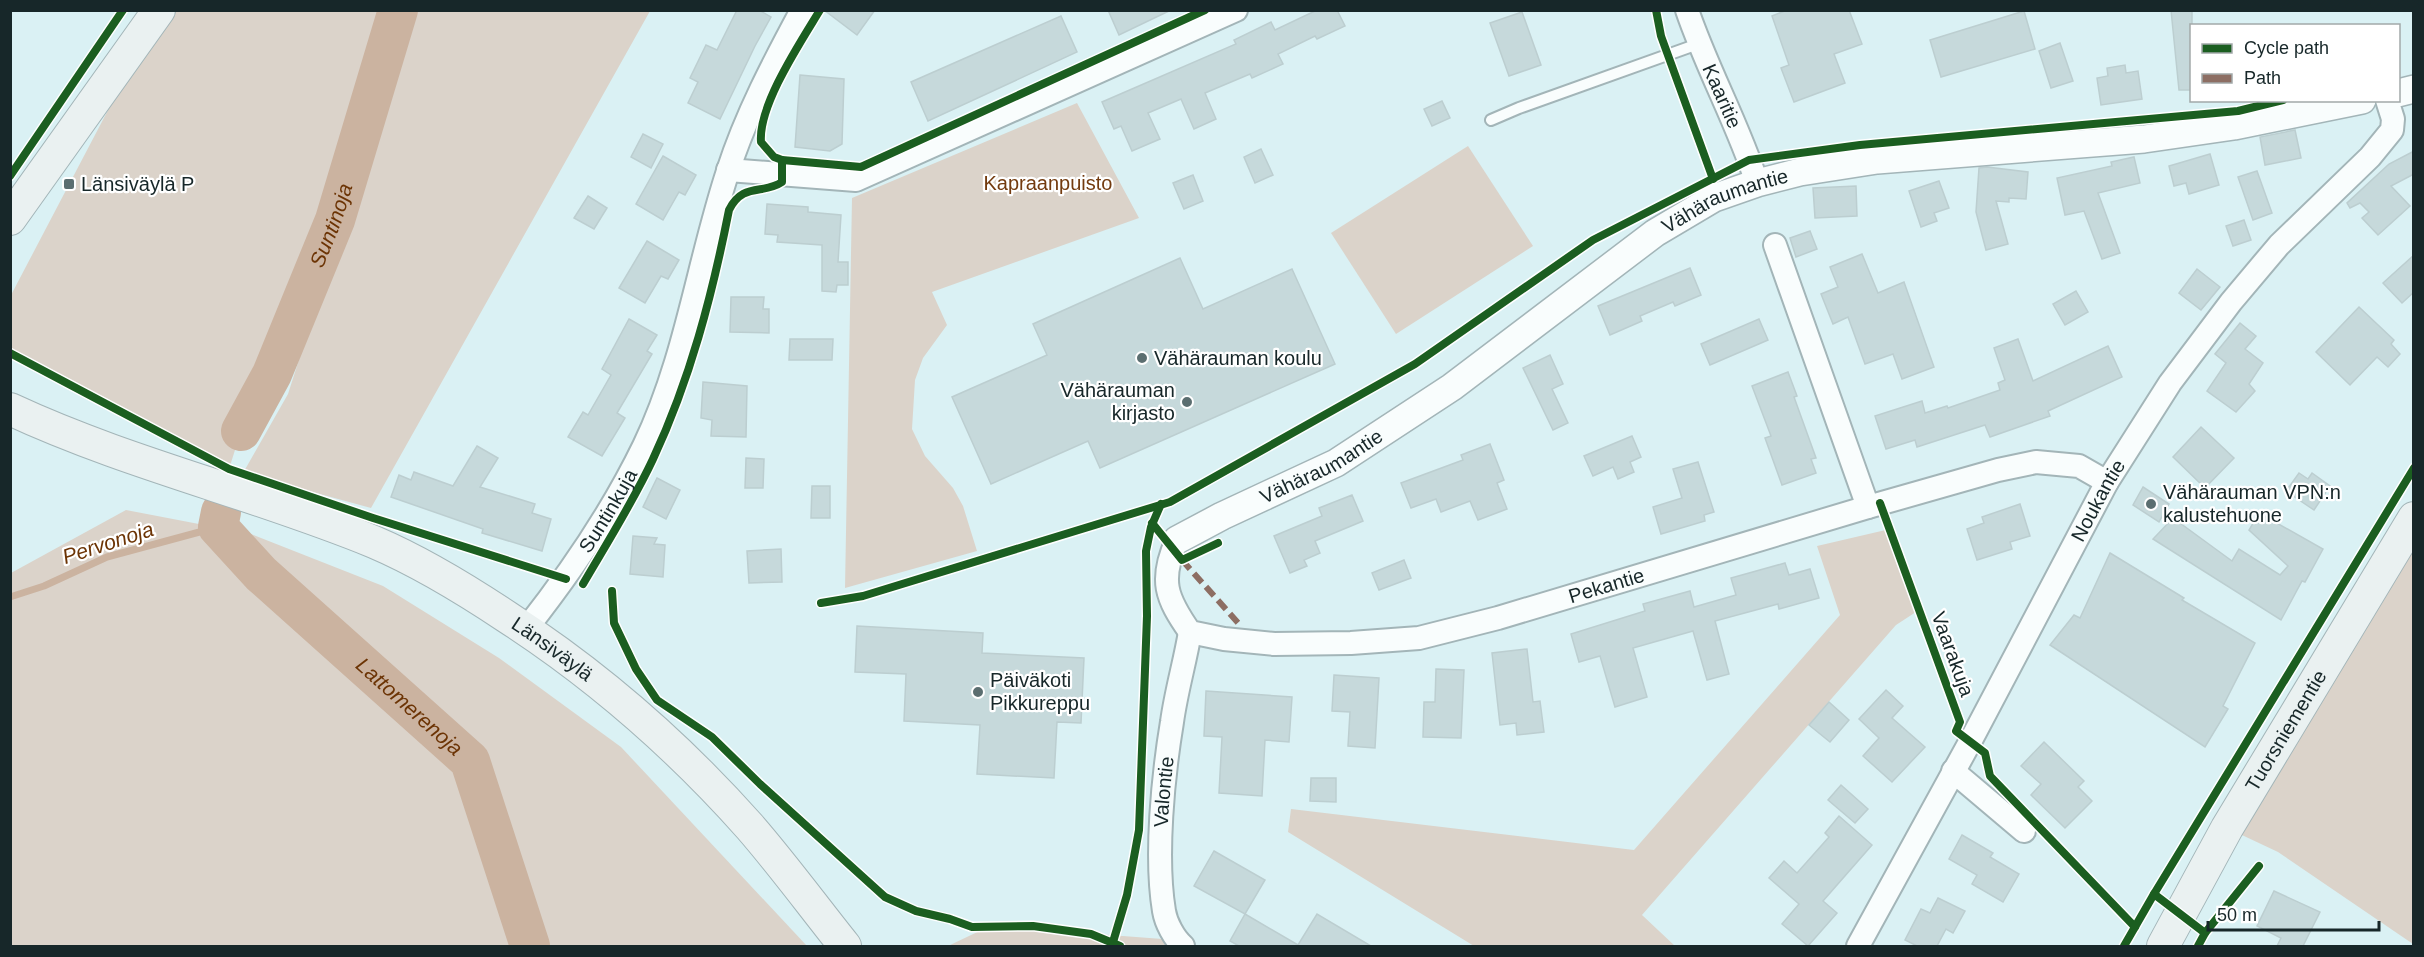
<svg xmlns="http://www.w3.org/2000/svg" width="2424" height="957" font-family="Arial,sans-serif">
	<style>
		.green { fill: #dbd3ca }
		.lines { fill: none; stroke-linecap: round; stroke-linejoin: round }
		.stream { stroke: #cbb3a0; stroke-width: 7 }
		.river { stroke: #cbb3a0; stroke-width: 40 }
		.building { fill: #c6d9db; stroke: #bcced0; stroke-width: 1.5 }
		.service-casing { stroke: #a3b5b8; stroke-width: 14 }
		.minor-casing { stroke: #a3b5b8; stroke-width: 26 }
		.tertiary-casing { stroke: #a3b5b8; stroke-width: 30 }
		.secondary-casing { stroke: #a3b5b8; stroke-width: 34 }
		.service { stroke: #f9fdfd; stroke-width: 10 }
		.minor { stroke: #f9fdfd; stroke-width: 22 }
		.tertiary { stroke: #f9fdfd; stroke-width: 27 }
		.secondary { stroke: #eaf1f1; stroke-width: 32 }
		.quiet { stroke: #8d6e63; stroke-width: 6; stroke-dasharray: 12 6; stroke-linecap: butt }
		.cycleway-casing { stroke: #fff; stroke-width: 11 }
		.cycleway { stroke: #1b5e20; stroke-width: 8 }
		.poi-dot { fill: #5b6e70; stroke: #fff; stroke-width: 2 }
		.labels { text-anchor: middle; stroke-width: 4.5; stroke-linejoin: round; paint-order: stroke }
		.street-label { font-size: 20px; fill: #172729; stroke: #fff }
		.park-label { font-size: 20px; fill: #733b0f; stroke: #fff }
		.poi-label { font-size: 20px; fill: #172729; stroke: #fff; text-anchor: start }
		.water-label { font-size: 21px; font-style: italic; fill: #6c3405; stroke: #fff }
	</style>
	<rect width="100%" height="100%" fill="#daf1f4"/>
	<!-- green -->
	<g class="green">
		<path d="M160 11H398L335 220 272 374 241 431 229 469 11 353 10 297Z"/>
		<path d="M411 11H650L371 508 243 473 288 394Z"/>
		<path d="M1077 103 1139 218 932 292 947 325 923 358 915 380 912 429 925 456 953 488 963 506 977 551 845 588 852 198Z"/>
		<path d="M1468 146 1533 246 1396 334 1331 233Z"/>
		<path d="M126 510 251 534 383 586 499 658 621 747 807 946H11V573Z"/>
		<path d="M1890 529 1919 610 1896 625 1642 915 1675 946H1474L1288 832 1291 809 1634 850 1840 615 1817 546Z"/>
		<path d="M2413 534V944L2278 852 2227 828Z"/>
		<path d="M990 926 1176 940 1187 946H948Z"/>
	</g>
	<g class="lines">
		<!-- stream -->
		<path class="stream" d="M10 597 44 586 107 557 218 527"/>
		<!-- river -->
		<g class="river">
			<path id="s1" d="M241 431 272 374 335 220 398 10"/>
			<path id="s2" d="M221 512 218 527 261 574 470 761 530 946"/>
		</g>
	</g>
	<!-- building -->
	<g class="building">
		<path d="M737 10H759L771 17 755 46 720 119 688 103 698 82 690 78 706 45 717 50Z"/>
		<path d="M824 10H875L857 35Z"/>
		<path d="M1108 10H1171L1119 35Z"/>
		<path d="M1317 10H1337L1345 26 1317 39 1315 36 1278 54 1283 64 1252 78 1250 74 1205 93 1216 119 1194 129 1181 99 1148 113 1160 139 1132 151 1121 126 1114 129 1102 102 1236 44 1234 40 1271 22 1275 30Z"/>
		<path d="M1787 10H1849L1862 44 1834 54 1845 83 1794 102 1781 68 1789 65 1772 16Z"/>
		<path d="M2171 10H2192V90H2179Z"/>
		<path d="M2024 11 2035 49 1941 77 1930 40Z"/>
		<path d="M1522 12 1541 65 1509 76 1490 23Z"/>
		<path d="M1061 16 1077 52 928 121 911 82Z"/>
		<path d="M2060 43 2073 81 2051 88 2039 51Z"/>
		<path d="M2125 65 2126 73 2138 71 2142 99 2101 105 2097 78 2108 76 2107 68Z"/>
		<path d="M800 75 844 79 842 144 830 151 795 147Z"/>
		<path d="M1442 101 1450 118 1432 126 1424 109Z"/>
		<path d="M2295 130 2301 158 2265 165 2260 137Z"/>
		<path d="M643 134 663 144 651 168 631 157Z"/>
		<path d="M1261 149 1273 175 1255 183 1244 157Z"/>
		<path d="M2414 151V174L2391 186 2410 206 2378 235 2362 218 2369 212 2360 203 2350 208 2347 203 2389 164Z"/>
		<path d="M2210 154 2219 185 2189 194 2186 183 2174 186 2169 166Z"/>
		<path d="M663 156 696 175 685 195 679 192 663 220 636 204Z"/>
		<path d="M2134 157 2140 183 2098 193 2120 253 2102 259 2084 211 2065 215 2057 178 2112 166 2111 162Z"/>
		<path d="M1987 167 2028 172 2026 199 2009 198V202L1996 201 2008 244 1986 250 1976 212 1979 168Z"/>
		<path d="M2257 171 2272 213 2253 220 2238 177Z"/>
		<path d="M1193 175 1203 201 1184 209 1173 183Z"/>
		<path d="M1939 181 1949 208 1934 213 1937 221 1921 227 1909 191Z"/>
		<path d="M1856 186 1857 216 1815 218 1813 188Z"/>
		<path d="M588 196 607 208 594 229 574 218Z"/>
		<path d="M767 204 808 207V212L841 215 838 262H848V285H837L836 292 822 291V245L777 242 778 235 765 234Z"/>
		<path d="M2244 220 2251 240 2233 246 2226 226Z"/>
		<path d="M1810 231 1817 249 1796 257 1790 238Z"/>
		<path d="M647 241 679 260 668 279 661 276 645 303 619 288Z"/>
		<path d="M1862 254 1878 293 1904 282 1934 367 1902 379 1893 354 1865 364 1848 317 1833 324 1821 294 1838 287 1830 267Z"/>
		<path d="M2414 255V292L2402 303 2383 283Z"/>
		<path d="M1180 258 1203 309 1292 269 1335 364 1100 468 1088 441 991 484 952 397 1047 355 1033 324Z"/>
		<path d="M1690 268 1701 295 1675 306 1673 302 1640 316 1642 321 1610 335 1598 306Z"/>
		<path d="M2197 269 2220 287 2201 310 2179 293Z"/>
		<path d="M2076 291 2088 312 2065 325 2053 304Z"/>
		<path d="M731 297H764L763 309H769V333L730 332Z"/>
		<path d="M2359 307 2394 340 2391 344 2400 354 2388 367 2377 357 2350 385 2316 352Z"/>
		<path d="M629 319 657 335 647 351 652 354 617 413 625 418 602 456 568 437 583 412 588 415 611 375 602 369Z"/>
		<path d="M1759 319 1768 340 1710 365 1701 344Z"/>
		<path d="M2240 323 2256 336 2245 349 2263 363 2249 384 2255 391 2236 412 2207 391 2226 363 2215 354Z"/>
		<path d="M790 339H833L832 360H789Z"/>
		<path d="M2018 339 2033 381 2108 346 2122 377 2048 411 2050 416 1990 437 1985 425 1917 447 1915 440 1886 449 1875 416 1922 401 1925 413 1947 406 1948 408 2000 390 1998 383 2005 380 1994 348Z"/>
		<path d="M1550 355 1563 384 1552 389 1568 423 1553 430 1523 368Z"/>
		<path d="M1788 372 1797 396 1794 397 1816 458 1811 459 1816 473 1782 485 1765 438 1771 436 1752 386Z"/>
		<path d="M703 382 747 386 746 437 711 436 712 420 701 418Z"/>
		<path d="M2201 427 2234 458 2205 488 2173 457Z"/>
		<path d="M1632 436 1641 457 1630 462 1634 472 1618 479 1613 467 1593 476 1584 456Z"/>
		<path d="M1490 444 1504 480 1497 483 1507 509 1478 520 1470 501 1441 512 1436 499 1411 508 1401 483 1463 460 1461 455Z"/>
		<path d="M477 446 498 458 480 487 535 504 532 513 551 519 542 551 482 533 483 529 391 497 399 475 411 480 414 472 453 486Z"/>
		<path d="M746 458 764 459 763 488H745Z"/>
		<path d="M1698 462 1714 512 1704 515 1705 521 1661 534 1653 507 1682 498 1673 469Z"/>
		<path d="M2299 473 2308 479 2312 473 2330 486 2314 510 2286 491Z"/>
		<path d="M657 478 680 490 666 519 643 507Z"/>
		<path d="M812 486H830V518H811Z"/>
		<path d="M2143 487 2169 504 2159 522 2133 505Z"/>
		<path d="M1352 495 1363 521 1315 541 1320 553 1304 560 1307 566 1290 573 1274 536 1322 516 1319 508Z"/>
		<path d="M2020 504 2030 536 2010 542 2012 549 1977 560 1967 529 1984 523 1982 517Z"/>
		<path d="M2259 513 2323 549 2305 582 2302 581 2281 620 2153 539 2173 518 2232 561 2239 549 2280 575 2288 566 2249 530Z"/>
		<path d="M633 536 657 538 654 544 665 545 663 577 630 574Z"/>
		<path d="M781 549 782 582 749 583 747 551Z"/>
		<path d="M2110 553 2184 598 2182 600 2255 643 2223 706 2228 709 2205 747 2050 645 2074 615 2080 618Z"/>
		<path d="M1404 560 1411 578 1379 590 1372 573Z"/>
		<path d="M1785 563 1789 575 1810 569 1819 598 1779 609 1778 604 1715 621 1729 674 1707 680 1693 631 1633 648 1647 697 1615 707 1600 656 1579 662 1571 634 1645 611 1643 604 1690 591 1694 607 1736 595 1731 578Z"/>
		<path d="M857 626 983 633 982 653 1084 658 1081 723 1057 722 1054 778 977 774 980 725 904 721 906 674 855 672Z"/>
		<path d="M1527 649 1533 702 1540 701 1544 732 1517 735 1516 723 1500 725 1492 653Z"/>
		<path d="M1436 669 1464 670 1461 738 1423 737 1424 702H1435Z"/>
		<path d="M1334 675 1379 678 1375 748 1348 746 1350 712 1332 711Z"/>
		<path d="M1886 690 1903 706 1892 718 1925 747 1892 782 1863 756 1879 738 1859 719Z"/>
		<path d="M1206 691 1292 697 1289 742 1265 740 1262 796 1219 793 1222 737 1204 736Z"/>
		<path d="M1829 702 1849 720 1830 742 1809 725Z"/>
		<path d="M2044 742 2084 781 2078 787 2092 801 2065 828 2031 795 2041 784 2021 766Z"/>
		<path d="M1311 778H1336V802L1310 801Z"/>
		<path d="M1841 785 1868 809 1855 823 1828 800Z"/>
		<path d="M1839 816 1872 845 1823 901 1837 913 1808 946 1782 924 1799 904 1769 878 1784 861 1797 873 1829 837 1825 833Z"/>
		<path d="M1962 835 1993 853 1990 857 2019 874 2003 902 1972 884 1977 875 1949 859Z"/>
		<path d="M1214 851 1265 880 1245 914 1194 886Z"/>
		<path d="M2274 891 2320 912 2303 946H2277L2281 938 2257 926Z"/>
		<path d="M1938 898 1965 911 1953 933 1946 929 1937 946H1917L1905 940 1921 909 1930 913Z"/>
		<path d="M1245 914 1298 945 1317 914 1371 946H1239L1230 941Z"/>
	</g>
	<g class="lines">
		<defs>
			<path id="service" d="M1491 120 1519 108 1698 44"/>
			<g id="minor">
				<path id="s3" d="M1687 10C1707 69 1738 124 1757 183"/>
				<path d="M728 170 856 180 1236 10"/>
				<path d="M1775 245 1868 507"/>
				<path id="s4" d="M1177 540C1159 580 1166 598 1190 632L1224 639 1274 644 1351 643 1419 638 1498 618 1868 507 1998 470 2036 462 2079 466 2107 482"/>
				<path id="s5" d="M526 629C571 572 612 512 644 446 686 359 698 262 728 171 746 115 774 62 802 10"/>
				<path d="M1953 771 2024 831"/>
				<path id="s6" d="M1183 946C1174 938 1166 923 1164 911 1155 857 1163 776 1172 722 1176 692 1185 662 1190 632"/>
				<path id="s7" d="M1858 946 1970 742 2107 482 2170 383 2231 302 2279 245 2370 157 2392 130 2393 119 2387 100"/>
			</g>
			<g id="tertiary">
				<path d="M2398 93 2414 89"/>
				<path id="s8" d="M1177 540 1222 516 1336 463 1452 387 1655 233 1714 198 1757 183 1800 172 1877 160 2144 139 2234 126 2362 100"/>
			</g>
			<g id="secondary">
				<path d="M10 219 159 10"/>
				<path id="s9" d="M10 409C128 464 255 493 374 542 421 562 465 589 507 617 598 676 678 746 750 827 783 865 813 906 845 946"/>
				<path id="s10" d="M2163 946 2227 828 2414 518"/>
			</g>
		</defs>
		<!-- service casing -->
		<use href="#service" class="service-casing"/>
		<!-- minor casing -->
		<use href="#minor" class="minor-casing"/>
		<!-- tertiary casing -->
		<use href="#tertiary" class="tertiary-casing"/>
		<!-- secondary casing -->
		<use href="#secondary" class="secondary-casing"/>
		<!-- service -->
		<use href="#service" class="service"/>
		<!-- minor -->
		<use href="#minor" class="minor"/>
		<!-- tertiary -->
		<use href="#tertiary" class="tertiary"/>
		<!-- secondary -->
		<use href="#secondary" class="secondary"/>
		<!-- quiet -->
		<path class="quiet" d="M1182 560 1240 625"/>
		<defs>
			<g id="cycleway">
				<path d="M820 10C800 43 758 106 761 142L774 157 782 160 861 167 1205 10"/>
				<path d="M1656 10 1661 36 1713 179"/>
				<path d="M10 176 123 10"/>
				<path d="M10 353 229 469 373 518 566 579"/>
				<path d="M1880 503 1960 722 1956 731 1985 753 1990 776 2135 927"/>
				<path d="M1152 523 1182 560 1218 543"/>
				<path d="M583 584C607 543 633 502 653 459 690 380 712 296 729 210 743 182 763 195 782 182V160"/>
				<path d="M612 591 614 623 636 669 657 700 712 737 760 784 885 897 916 911 950 919 972 927 1033 926 1091 934 1120 946"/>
				<path d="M821 603 863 596 1170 502 1415 364 1593 240 1749 160 1860 145 2238 111 2283 100"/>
				<path d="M2154 894 2414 468"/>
				<path d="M2205 933 2259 866"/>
				<path d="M1113 942 1127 895 1139 830 1147 616 1146 551 1151 527 1161 504"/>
				<path d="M2124 946 2154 894 2205 933 2198 946"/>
			</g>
		</defs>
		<!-- cycleway casing -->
		<use href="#cycleway" class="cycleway-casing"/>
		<!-- cycleway -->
		<use href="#cycleway" class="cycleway"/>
	</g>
	<!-- markers -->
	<g class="poi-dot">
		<rect x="63" y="178" width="12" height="12" rx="3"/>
		<circle cx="1142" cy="358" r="6"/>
		<circle cx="1187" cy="402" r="6"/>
		<circle cx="2151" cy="504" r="6"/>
		<circle cx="978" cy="692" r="6"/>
	</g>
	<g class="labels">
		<!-- street labels -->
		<g class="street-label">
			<text dy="7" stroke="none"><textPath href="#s3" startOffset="93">Kaaritie</textPath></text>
			<text dy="7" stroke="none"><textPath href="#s8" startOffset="648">Vähäraumantie</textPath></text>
			<text dy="7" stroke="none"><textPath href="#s8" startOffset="162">Vähäraumantie</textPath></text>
			<text dy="7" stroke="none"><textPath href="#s7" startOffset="506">Noukantie</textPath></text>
			<text dy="7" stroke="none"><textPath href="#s5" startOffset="144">Suntinkuja</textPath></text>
			<text dy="7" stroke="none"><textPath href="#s4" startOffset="524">Pekantie</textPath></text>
			<text dy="7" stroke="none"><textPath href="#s9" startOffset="596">Länsiväylä</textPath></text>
			<text transform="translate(1953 654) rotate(70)" y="7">Vaarakuja</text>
			<text dy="7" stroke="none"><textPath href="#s10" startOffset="248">Tuorsniementie</textPath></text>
			<text dy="7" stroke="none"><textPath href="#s6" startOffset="160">Valontie</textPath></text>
		</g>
		<!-- park labels -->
		<g class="park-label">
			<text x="1048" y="190">Kapraanpuisto</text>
		</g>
		<!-- poi labels -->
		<g class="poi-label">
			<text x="81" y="191">Länsiväylä P</text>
			<text x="1154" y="365">Vähärauman koulu</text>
			<text x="1175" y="397" text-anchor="end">Vähärauman<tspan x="1175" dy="23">kirjasto</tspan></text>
			<text x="2163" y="499">Vähärauman VPN:n<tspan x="2163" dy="23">kalustehuone</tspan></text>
			<text x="990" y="687">Päiväkoti<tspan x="990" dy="23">Pikkureppu</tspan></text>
		</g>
		<!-- water labels -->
		<g class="water-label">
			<text dy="7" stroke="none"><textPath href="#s1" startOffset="225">Suntinoja</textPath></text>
			<text transform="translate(108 543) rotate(-18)" y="7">Pervonoja</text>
			<text dy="7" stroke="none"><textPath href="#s2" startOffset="278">Lattomerenoja</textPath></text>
		</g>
	</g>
	<!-- border -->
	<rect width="2424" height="957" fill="none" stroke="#172729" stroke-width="24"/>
	<!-- legend -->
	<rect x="2190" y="24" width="210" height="78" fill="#ffffff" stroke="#a2a9a9" stroke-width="1.5"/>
	<rect x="2202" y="44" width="30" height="9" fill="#1b5e20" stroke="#a2a9a9" stroke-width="1.5"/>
	<text x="2244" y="54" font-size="18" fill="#172729">Cycle path</text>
	<rect x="2202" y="74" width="30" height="9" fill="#8d6e63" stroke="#a2a9a9" stroke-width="1.5"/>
	<text x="2244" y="84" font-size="18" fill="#172729">Path</text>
	<!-- scale -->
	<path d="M2208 921v9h171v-9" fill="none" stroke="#172729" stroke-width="3"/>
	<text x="2217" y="921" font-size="18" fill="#172729" stroke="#ffffff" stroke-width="4.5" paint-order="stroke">50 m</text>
</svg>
